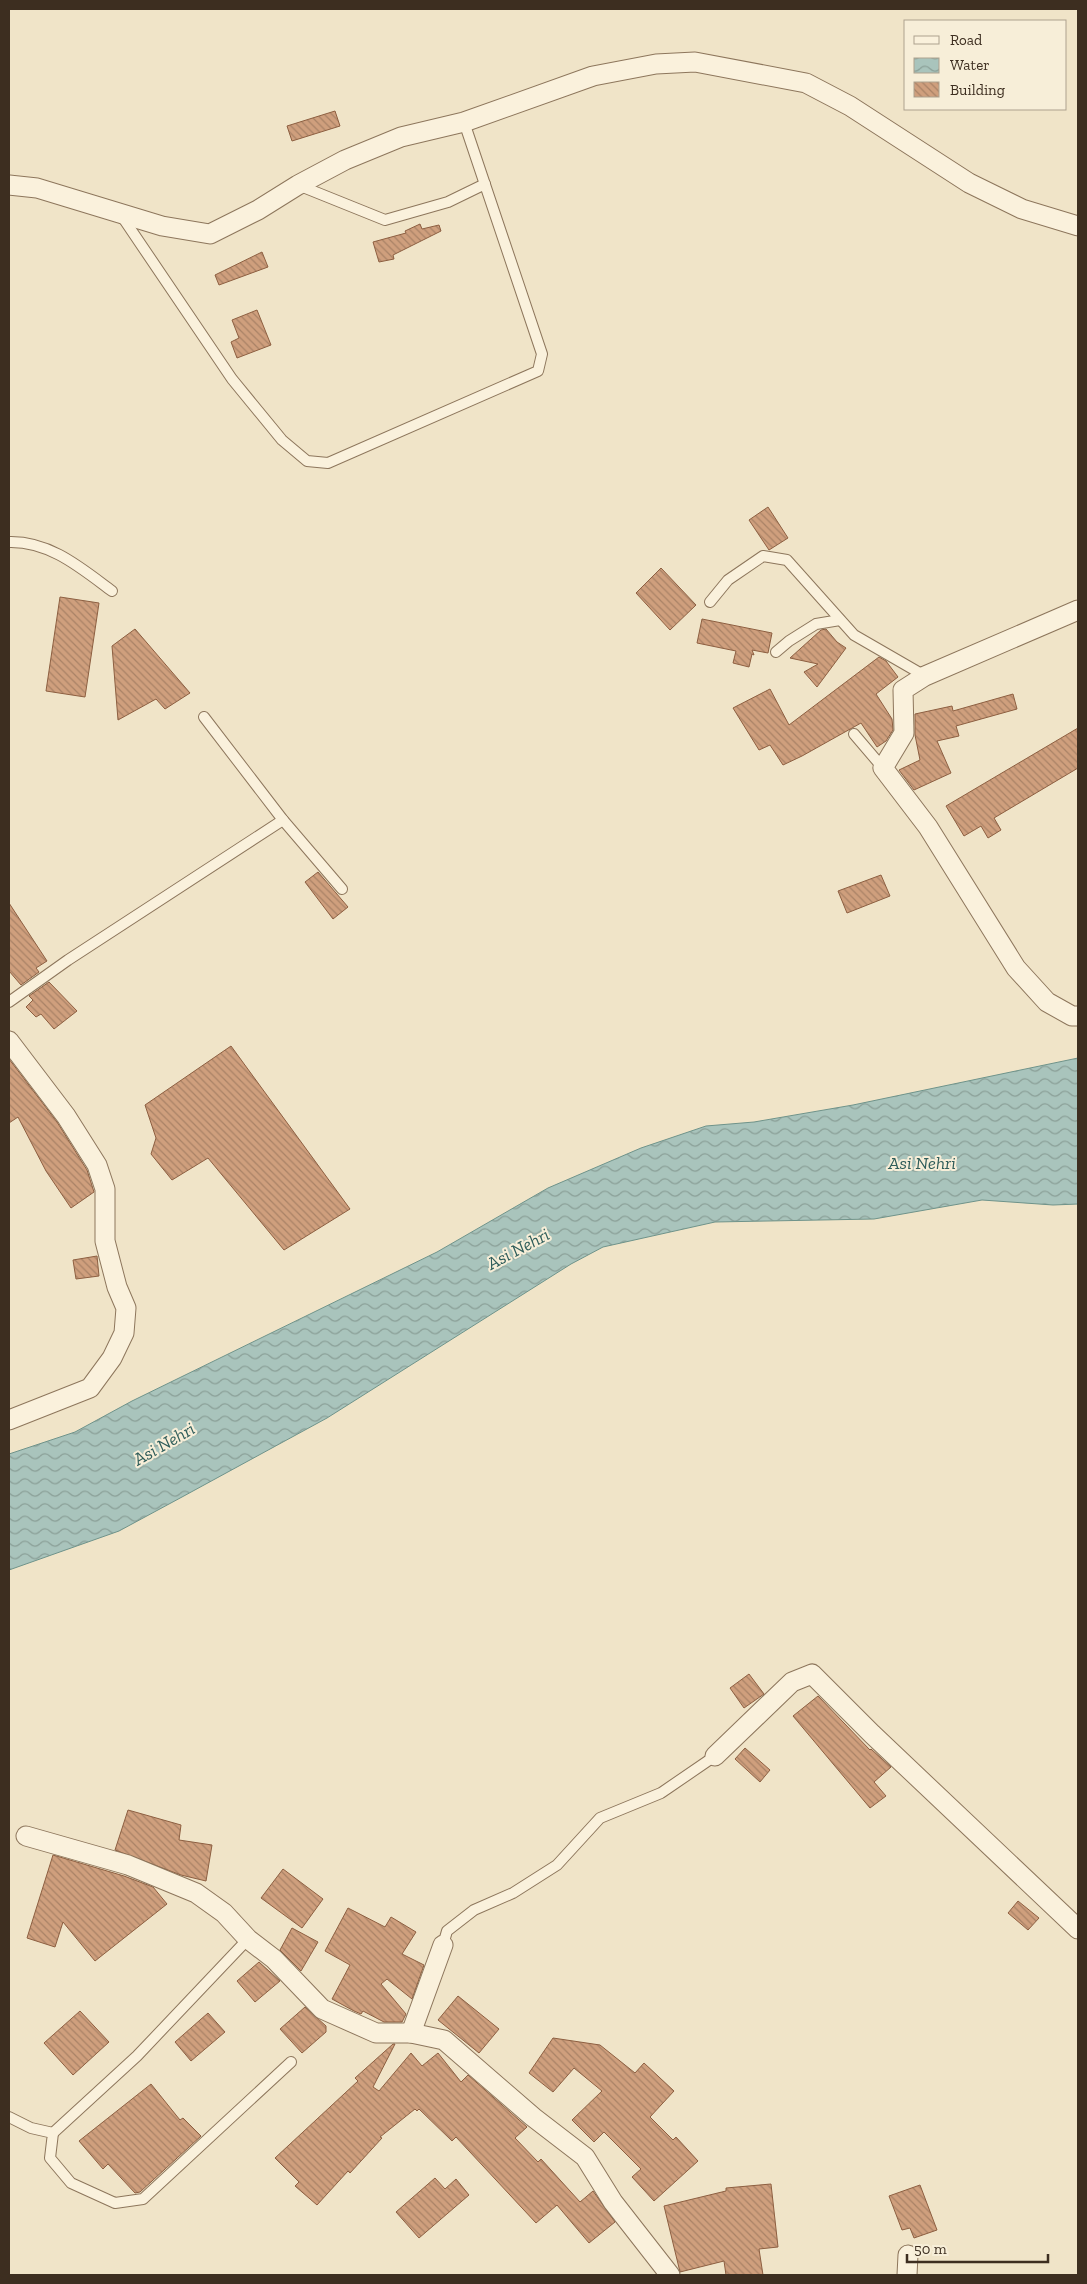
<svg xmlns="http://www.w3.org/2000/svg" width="1087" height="2284" font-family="'Zilla Slab',serif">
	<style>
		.water { fill: url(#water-waves); stroke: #6f938a }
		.building { fill: url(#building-back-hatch); stroke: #8d5f41 }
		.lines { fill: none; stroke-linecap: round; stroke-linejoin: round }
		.service-casing { stroke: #8d765c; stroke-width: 12 }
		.minor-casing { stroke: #8d765c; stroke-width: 21 }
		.service { stroke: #faf1dc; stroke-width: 10 }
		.minor { stroke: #faf1dc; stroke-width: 19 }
		.labels { text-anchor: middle; stroke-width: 4; stroke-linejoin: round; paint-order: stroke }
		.water-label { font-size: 18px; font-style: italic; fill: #2f5d5a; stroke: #f7eed8 }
	</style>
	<defs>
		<pattern id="water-waves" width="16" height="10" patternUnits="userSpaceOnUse" patternTransform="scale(1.25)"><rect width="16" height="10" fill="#a9c4bc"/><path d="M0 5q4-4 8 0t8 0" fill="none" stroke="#8ba098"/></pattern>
		<pattern id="building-back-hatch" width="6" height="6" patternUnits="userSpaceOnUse" patternTransform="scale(1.25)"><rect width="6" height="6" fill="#cf9f7d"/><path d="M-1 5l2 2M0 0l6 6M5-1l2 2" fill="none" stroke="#a98266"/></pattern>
	</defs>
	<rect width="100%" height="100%" fill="#f0e4c8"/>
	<!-- water -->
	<path class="water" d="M1078 1058V1204L1053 1205 982 1200 874 1219 715 1222 603 1247 571 1264 327 1418 182 1497 119 1531 9 1570V1454L75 1432 132 1401 437 1252 548 1188 641 1148 706 1126 754 1122 853 1105Z"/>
	<!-- building -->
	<g class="building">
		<path d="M335 111 340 126 292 141 287 126Z"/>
		<path d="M420 224 422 229 439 225 441 231 393 255 394 259 379 262 373 242 406 233 405 231Z"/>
		<path d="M262 252 268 267 219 285 215 275Z"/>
		<path d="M257 310 271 345 237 358 231 342 239 338 232 320Z"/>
		<path d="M768 507 788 538 769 550 749 520Z"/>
		<path d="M661 568 696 605 670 630 636 593Z"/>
		<path d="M60 597 99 603 85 697 46 691Z"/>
		<path d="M702 619 772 633 768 653 752 650 754 655 752 654 749 667 733 663 736 651 697 643Z"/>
		<path d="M135 629 190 693 165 709 156 699 118 720 112 646Z"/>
		<path d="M826 629 837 642 846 648 817 687 804 672 818 664 790 658 821 630Z"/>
		<path d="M879 657 886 661 898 677 876 694 892 719 893 730 886 741 877 747 861 723 802 756 783 765 770 745 759 750 733 708 770 689 789 725Z"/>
		<path d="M1013 694 1017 709 956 726 959 736 937 741 951 773 914 790 899 770 920 760 915 735V714L952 706 953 711Z"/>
		<path d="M1078 728V768L994 818 1001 830 988 838 981 826 964 836 946 806Z"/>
		<path d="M318 872 348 907 333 919 305 882Z"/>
		<path d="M881 875 890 896 847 913 838 891Z"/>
		<path d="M9 903 47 961 36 968 39 972 21 985 9 971Z"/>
		<path d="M49 982 77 1011 54 1029 41 1014 36 1017 26 1007 33 1000 29 996Z"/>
		<path d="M231 1046 350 1209 284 1250 208 1158 172 1180 151 1154 156 1138 145 1105Z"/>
		<path d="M9 1059 57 1122 87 1170 94 1192 71 1208 46 1171 18 1117 9 1123Z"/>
		<path d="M97 1256 99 1276 76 1279 73 1260Z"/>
		<path d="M749 1674 764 1694 744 1708 730 1688Z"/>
		<path d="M818 1696 870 1750 871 1749 891 1767 874 1782 886 1796 870 1808 793 1716Z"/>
		<path d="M745 1748 770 1770 760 1782 735 1759Z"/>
		<path d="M128 1810 181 1825 179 1840 212 1845 206 1881 181 1875 115 1850Z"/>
		<path d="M53 1855 124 1876 153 1887 167 1904 95 1961 63 1922 55 1947 27 1938Z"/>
		<path d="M283 1869 323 1899 302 1928 261 1898Z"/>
		<path d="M1018 1901 1039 1918 1028 1930 1008 1913Z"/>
		<path d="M348 1908 385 1927 391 1917 416 1932 402 1954 424 1965 412 1999 387 1979 381 1984 406 2014 402 2022H384L363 2011 361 2014 354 2011 332 1999 350 1965 325 1951Z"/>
		<path d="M292 1928 318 1942 301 1971 280 1950Z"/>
		<path d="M259 1962 280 1981 255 2002 237 1981Z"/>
		<path d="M458 1996 499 2029 479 2053 438 2020Z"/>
		<path d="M305 2007 326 2026V2032L302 2053 280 2029Z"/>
		<path d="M80 2011 109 2042 73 2075 44 2043Z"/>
		<path d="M208 2013 225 2032 191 2061 175 2042Z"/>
		<path d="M553 2038 600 2045 635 2073 644 2063 674 2091 650 2117 673 2140 676 2137 698 2161 654 2201 632 2177 641 2169 604 2132 594 2142 572 2120 602 2091 574 2068 553 2092 529 2073Z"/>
		<path d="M393 2044H395L373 2087 379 2091 411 2053 422 2066 438 2053 461 2082 468 2075 527 2127 515 2138 538 2162 541 2159 580 2202 593 2191 615 2222 589 2243 557 2205 536 2223 456 2137 452 2141 419 2109 417 2111 415 2109 380 2137 382 2138 350 2173 348 2171 317 2205 295 2186 299 2182 275 2158 358 2081 355 2078Z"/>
		<path d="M151 2084 180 2120 183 2118 201 2136 140 2192 135 2193 108 2164 103 2169 79 2141Z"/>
		<path d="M435 2178 445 2189 456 2179 469 2195 419 2238 396 2212Z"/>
		<path d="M771 2184 778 2247 759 2249 763 2275H726L724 2261 680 2272 664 2206 726 2191V2188Z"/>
		<path d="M920 2185 937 2230 914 2238 910 2228 902 2230 889 2196Z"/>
	</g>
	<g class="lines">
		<defs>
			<g id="service">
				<path d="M298 185 385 220 448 202 485 184"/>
				<path d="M121 215 232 379 282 440 307 461 328 463 538 371 542 354 464 122"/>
				<path d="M9 542C50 541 81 568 112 591"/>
				<path d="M710 602 728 580 763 556 787 560 854 635 925 676"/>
				<path d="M776 652 789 641 816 624 840 620"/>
				<path d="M204 717 283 820 342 889"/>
				<path d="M854 734 883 768"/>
				<path d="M9 1002 68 960 283 820"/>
				<path d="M443 1945 447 1931 474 1910 513 1893 557 1865 600 1818 661 1793 715 1756"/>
				<path d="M9 2117 31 2128 53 2133 50 2158 71 2183 115 2203 143 2199 291 2062"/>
				<path d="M53 2133 137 2056 248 1939"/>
			</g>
			<g id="minor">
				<path d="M9 185 37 188 162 226 210 234 258 210 298 185 345 160 401 137 464 122 593 76 656 64 695 62 806 83 850 106 969 183 1022 209 1078 226"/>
				<path d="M1078 610 925 676 903 690 904 733 883 768 928 827 1016 968 1047 1002 1072 1016H1078"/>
				<path d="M9 1041 66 1116 97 1165 105 1189V1241L117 1287 126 1308 124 1333 112 1358 90 1388 9 1420"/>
				<path d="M715 1756 792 1682 812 1674 872 1734 1078 1929"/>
				<path d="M26 1836 128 1865 196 1893 224 1913 248 1939 274 1959 322 2009 376 2033H411L444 2040 533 2117 585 2157 613 2202 670 2275"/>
				<path d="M411 2033 443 1945"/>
				<path d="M907 2275 908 2255"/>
			</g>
		</defs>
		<!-- service casing -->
		<use href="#service" class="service-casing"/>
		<!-- minor casing -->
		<use href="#minor" class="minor-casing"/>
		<!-- service -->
		<use href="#service" class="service"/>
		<!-- minor -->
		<use href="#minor" class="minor"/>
	</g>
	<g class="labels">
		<!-- water labels -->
		<g class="water-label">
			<text x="922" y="1169">Asi Nehri</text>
			<text transform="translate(518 1249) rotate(-28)" y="6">Asi Nehri</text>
			<text transform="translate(164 1444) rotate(-30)" y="6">Asi Nehri</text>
		</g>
	</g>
	<!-- border -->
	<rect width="1087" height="2284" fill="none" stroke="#3d2e20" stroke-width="20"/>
	<!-- legend -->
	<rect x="904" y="20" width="162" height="90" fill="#f7eed8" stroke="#ada18e"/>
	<rect x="914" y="36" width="25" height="8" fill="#faf1dc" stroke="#ada18e"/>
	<text x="950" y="45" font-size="15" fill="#3d2e20">Road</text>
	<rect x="914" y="58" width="25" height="15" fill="url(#water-waves)" stroke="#ada18e"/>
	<text x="950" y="70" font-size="15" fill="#3d2e20">Water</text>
	<rect x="914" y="82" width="25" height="15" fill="url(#building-back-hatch)" stroke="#ada18e"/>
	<text x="950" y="95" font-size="15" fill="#3d2e20">Building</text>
	<!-- scale -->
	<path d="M907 2254v8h141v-8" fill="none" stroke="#3d2e20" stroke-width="2.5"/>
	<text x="914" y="2254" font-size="15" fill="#3d2e20" stroke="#f7eed8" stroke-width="4" paint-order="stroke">50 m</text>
</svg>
